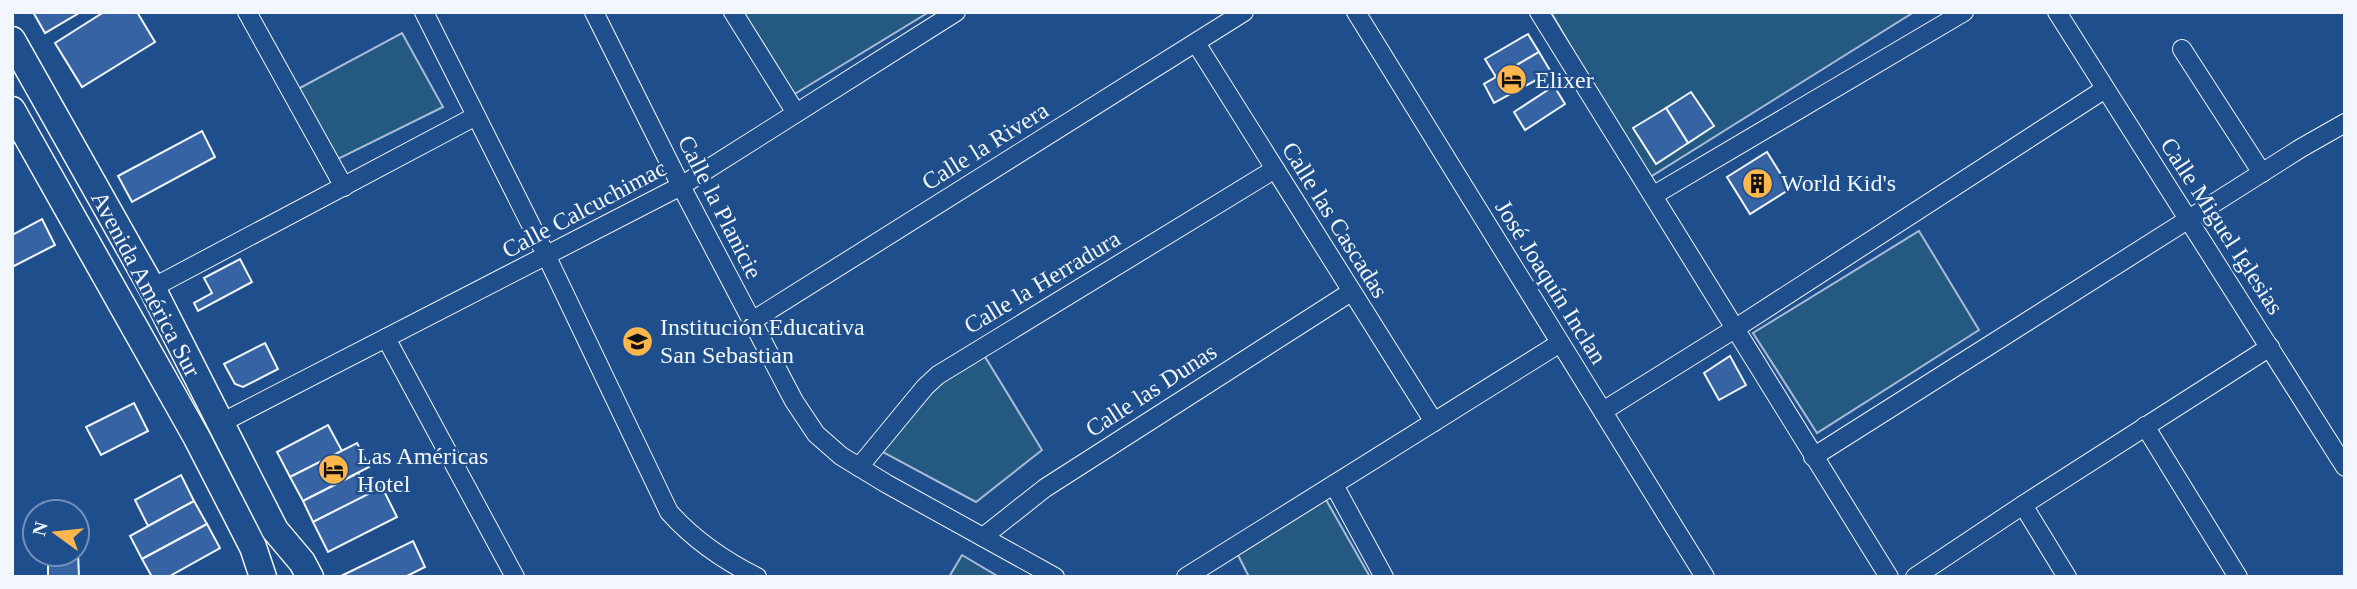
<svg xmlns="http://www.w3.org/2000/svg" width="2357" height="589" font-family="Georgia,serif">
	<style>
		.green { fill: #245a82; stroke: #a8bbd7; stroke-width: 2 }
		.building { fill: #3563a3; stroke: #f2f6ff; stroke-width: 2 }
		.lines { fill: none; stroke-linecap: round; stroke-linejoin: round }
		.street-casing { stroke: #f2f6ff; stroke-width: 20 }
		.primary-casing { stroke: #f2f6ff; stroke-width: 29 }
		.street { stroke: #1f4e8c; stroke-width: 18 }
		.primary { stroke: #1f4e8c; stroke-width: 26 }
		.labels { text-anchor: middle; stroke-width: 5; stroke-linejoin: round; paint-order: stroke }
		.poi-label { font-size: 24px; fill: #f2f6ff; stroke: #1f4e8c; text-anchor: start }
		.street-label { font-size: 24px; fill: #f2f6ff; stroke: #1f4e8c }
	</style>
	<rect width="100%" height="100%" fill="#1f4e8c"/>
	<!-- green -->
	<g class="green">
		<path d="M738 12H929L793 95Z"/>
		<path d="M1551 12H1914L1647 179Z"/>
		<path d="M402 33 443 107 336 160 298 89Z"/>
		<path d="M1919 231 1979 330 1817 433 1753 333Z"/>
		<path d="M979 347 1042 450 976 502 877 449 906 403Z"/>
		<path d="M1325 498 1370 577H1249L1237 553Z"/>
		<path d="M962 555 999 577H949Z"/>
	</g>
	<!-- building -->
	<g class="building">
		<path d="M33 12H78L79 13 45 33Z"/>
		<path d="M104 12H137L155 42 82 87 55 43Z"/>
		<path d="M1528 34 1539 52 1496 77 1485 59Z"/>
		<path d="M1539 52 1551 72 1494 103 1484 84Z"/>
		<path d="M1554 86 1565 104 1525 130 1514 112Z"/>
		<path d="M1691 92 1714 126 1688 143 1666 108Z"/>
		<path d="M1666 108 1688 143 1656 164 1633 128Z"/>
		<path d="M202 131 215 157 132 202 118 176Z"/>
		<path d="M1767 152 1790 189 1750 214 1727 177Z"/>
		<path d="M42 219 55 245 12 267V235Z"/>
		<path d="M240 259 252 282 198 311 194 303 212 293 204 278Z"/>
		<path d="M265 343 278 369 243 387 235 384 224 364Z"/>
		<path d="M1730 356 1746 385 1719 400 1704 373Z"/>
		<path d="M134 403 148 431 101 455 86 427Z"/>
		<path d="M328 425 342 451 290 477 277 452Z"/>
		<path d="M357 443 369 467 303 501 290 477Z"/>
		<path d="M358 473 369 494 313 522 303 501Z"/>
		<path d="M181 475 194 501 148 526 135 500Z"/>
		<path d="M382 487 397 517 328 552 313 522Z"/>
		<path d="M194 501 207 524 142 559 130 536Z"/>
		<path d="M207 524 220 548 168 577H152L142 559Z"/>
		<path d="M77 527 79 577H48V554H77Z"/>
		<path d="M413 541 425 567 405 577H339Z"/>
	</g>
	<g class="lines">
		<defs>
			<g id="street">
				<path d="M247 12 344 187"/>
				<path d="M424 12 547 257 669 512C694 540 723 560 757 577"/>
				<path d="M594 12 681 186 794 401 816 434 841 456 887 484 1055 577"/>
				<path d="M733 12 796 113"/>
				<path d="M1356 12 1705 577"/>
				<path d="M1539 12 1889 577"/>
				<path d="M2057 12 2345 467"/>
				<path d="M1196 43 1434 422"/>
				<path d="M2182 49 2262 173"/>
				<path d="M1654 195 1964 12"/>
				<path d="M152 288 476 116"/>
				<path d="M752 321 1244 12"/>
				<path d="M386 338 515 577"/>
				<path d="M1603 411 1736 328 2105 89"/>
				<path d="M219 424 681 186 956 12"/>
				<path d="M2145 426 2238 577"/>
				<path d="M1813 457 2301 148 2345 123"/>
				<path d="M859 467 925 387 938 375 1275 169"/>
				<path d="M1334 485 1384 577"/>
				<path d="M2023 505 2067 577"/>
				<path d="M983 537 1045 488 1351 292"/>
				<path d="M1186 577 1560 343"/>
				<path d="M1915 577 2023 505 2270 347"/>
			</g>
			<g id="primary">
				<path d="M12 40 152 288 275 530 302 562 310 577"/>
				<path d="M12 110 197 438 253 547 263 577"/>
			</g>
		</defs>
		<!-- street casing -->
		<use href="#street" class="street-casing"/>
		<!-- primary casing -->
		<use href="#primary" class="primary-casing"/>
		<!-- street -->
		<use href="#street" class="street"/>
		<!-- primary -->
		<use href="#primary" class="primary"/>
	</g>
	<!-- icons -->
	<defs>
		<symbol id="hotel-disc" viewBox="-11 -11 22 22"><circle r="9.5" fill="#ffb74d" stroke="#1f4e8c"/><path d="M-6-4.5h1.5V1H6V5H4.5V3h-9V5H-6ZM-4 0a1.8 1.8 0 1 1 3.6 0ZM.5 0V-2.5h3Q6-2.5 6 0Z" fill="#111"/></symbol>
		<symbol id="building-disc" viewBox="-11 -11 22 22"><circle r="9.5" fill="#ffb74d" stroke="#1f4e8c"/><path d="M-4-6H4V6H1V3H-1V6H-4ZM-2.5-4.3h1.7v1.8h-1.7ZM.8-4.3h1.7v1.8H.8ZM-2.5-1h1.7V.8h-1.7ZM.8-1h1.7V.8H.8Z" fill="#111"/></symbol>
		<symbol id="school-disc" viewBox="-11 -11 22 22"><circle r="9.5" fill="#ffb74d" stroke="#1f4e8c"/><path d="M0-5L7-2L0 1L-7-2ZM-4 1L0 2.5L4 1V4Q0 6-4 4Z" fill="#111"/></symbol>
	</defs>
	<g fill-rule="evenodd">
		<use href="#hotel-disc" x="1494" y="62" width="35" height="35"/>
		<use href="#building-disc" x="1740" y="166" width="35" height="35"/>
		<use href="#school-disc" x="620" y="324" width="35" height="35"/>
		<use href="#hotel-disc" x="316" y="452" width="35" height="35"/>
	</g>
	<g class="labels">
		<!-- poi labels -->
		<g class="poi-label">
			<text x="1535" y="88">Elixer</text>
			<text x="1781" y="191">World Kid's</text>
			<text x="660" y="335">Institución Educativa<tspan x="660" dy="28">San Sebastian</tspan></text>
			<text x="357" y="464">Las Américas<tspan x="357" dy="28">Hotel</tspan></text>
		</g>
		<!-- street labels -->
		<g class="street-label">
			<text transform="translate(985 146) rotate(-32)" y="8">Calle la Rivera</text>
			<text transform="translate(720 207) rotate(63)" y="8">Calle la Planicie</text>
			<text transform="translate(584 209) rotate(-28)" y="8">Calle Calcuchimac</text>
			<text transform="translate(1335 220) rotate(58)" y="8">Calle las Cascadas</text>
			<text transform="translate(2222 226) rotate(57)" y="8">Calle Miguel Iglesias</text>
			<text transform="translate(1042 282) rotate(-31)" y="8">Calle la Herradura</text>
			<text transform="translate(1551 282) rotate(58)" y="8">José Joaquín Inclan</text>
			<text transform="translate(146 284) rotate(62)" y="8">Avenida América Sur</text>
			<text transform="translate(1151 390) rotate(-33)" y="8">Calle las Dunas</text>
		</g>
	</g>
	<!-- border -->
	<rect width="2357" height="589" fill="none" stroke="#f2f6ff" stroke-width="28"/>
	<!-- north arrow -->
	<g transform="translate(56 533) rotate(285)"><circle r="33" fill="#1f4e8c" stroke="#7391ba" stroke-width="2"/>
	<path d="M0-5L12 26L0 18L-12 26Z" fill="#ffb74d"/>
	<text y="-10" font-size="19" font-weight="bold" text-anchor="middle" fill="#f2f6ff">N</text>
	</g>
</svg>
